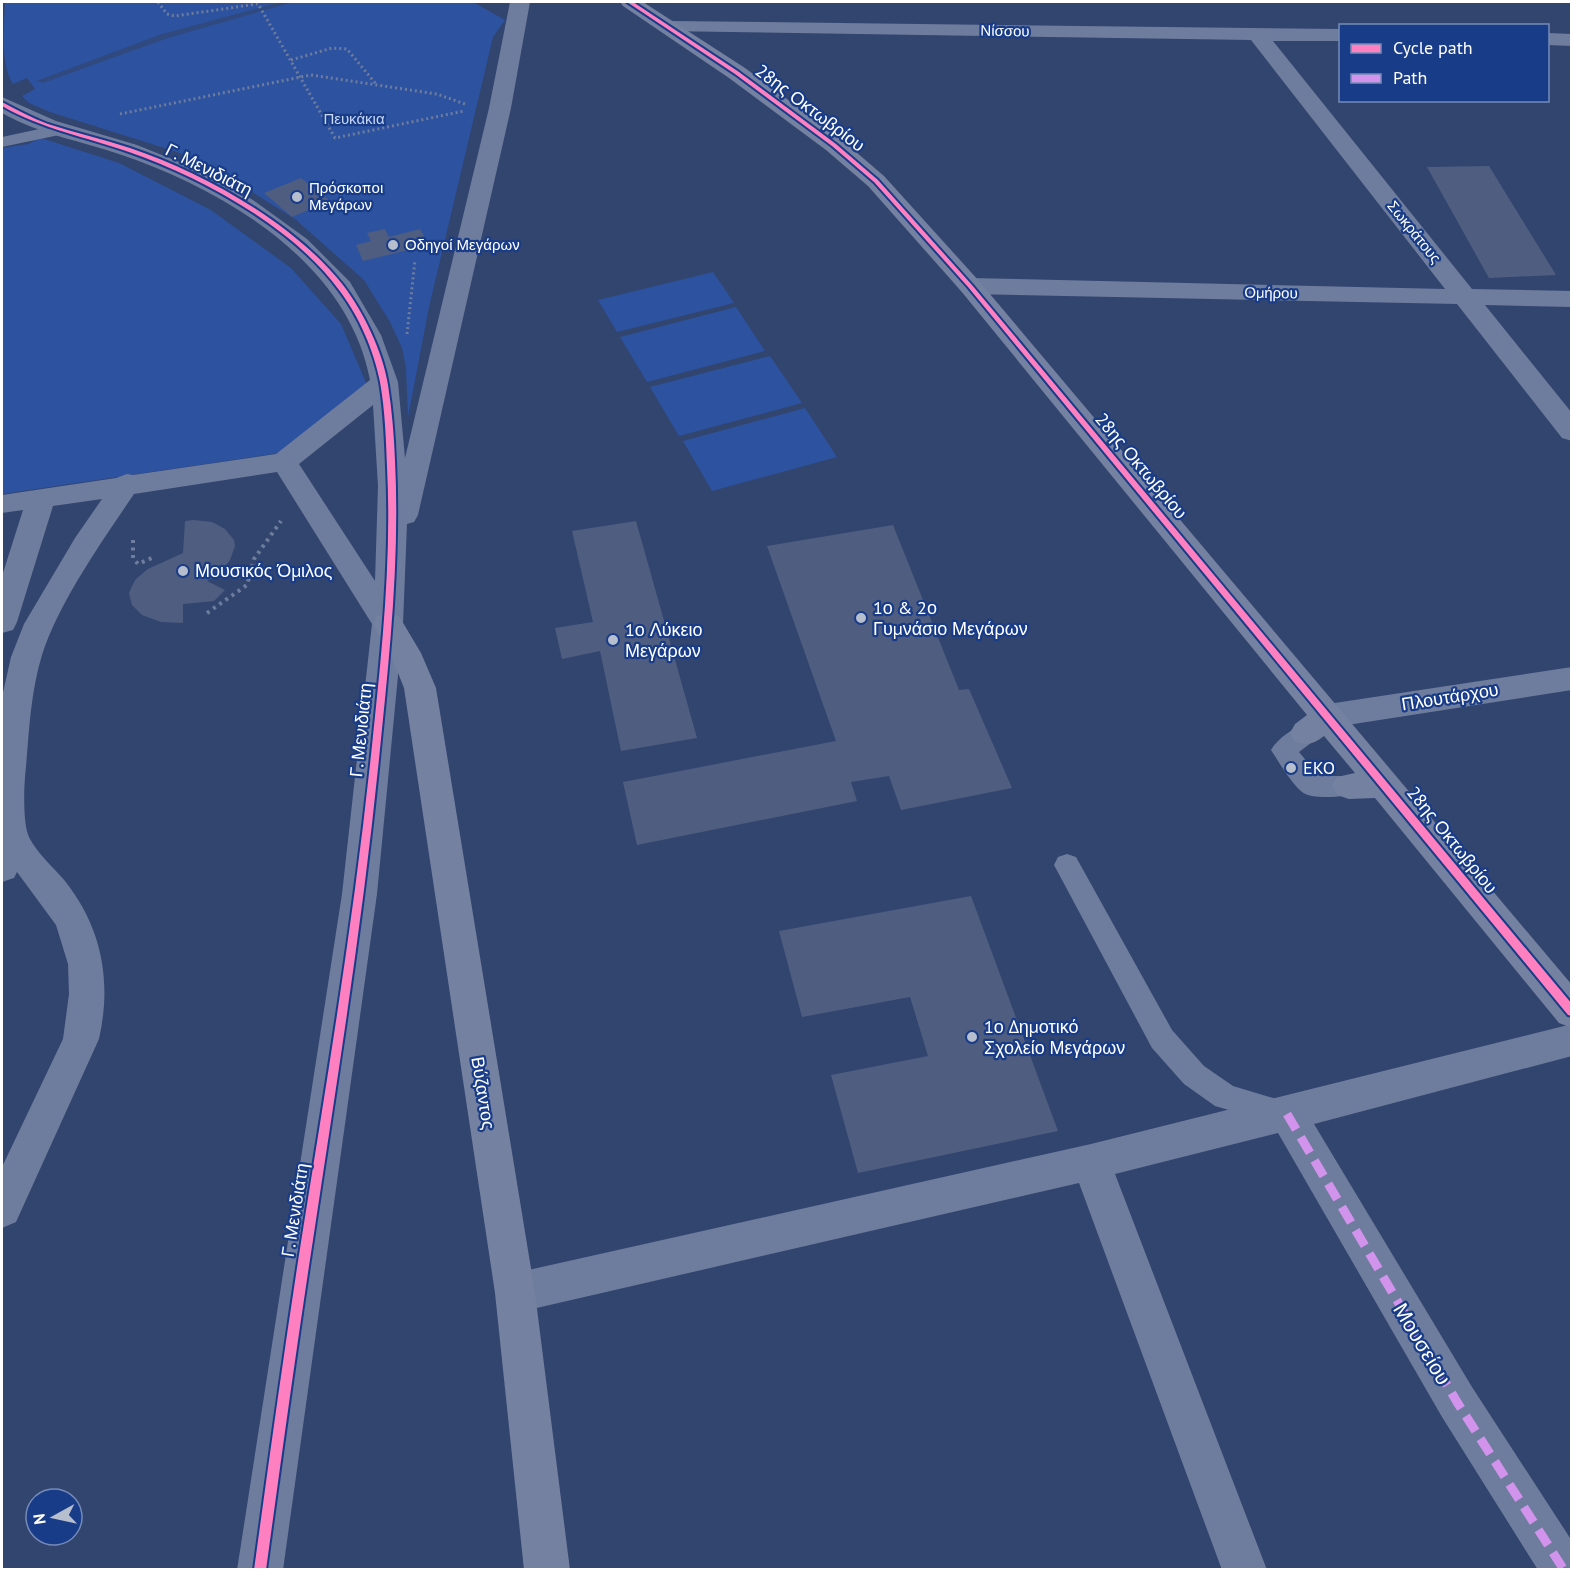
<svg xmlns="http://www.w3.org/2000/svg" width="1573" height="1571" font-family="'PT Sans',sans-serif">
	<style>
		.green { fill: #2d529f }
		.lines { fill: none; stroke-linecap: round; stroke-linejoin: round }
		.stream { fill: #304a80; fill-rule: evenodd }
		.building { fill: #4f5e80 }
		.path-far1 { stroke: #6e7c9d; stroke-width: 3; stroke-dasharray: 2 3; stroke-linecap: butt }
		.path { stroke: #6e7c9d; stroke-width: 4; stroke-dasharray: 3 4.5; stroke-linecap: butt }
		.lane { fill: #6e7c9d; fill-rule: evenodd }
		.street { fill: #6e7c9d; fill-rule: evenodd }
		.secondary { fill: #7581a0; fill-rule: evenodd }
		.quiet { stroke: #d193ec; stroke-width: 9; stroke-dasharray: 18 9; stroke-linecap: butt }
		.cycleway-casing { stroke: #193c88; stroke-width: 4 }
		.cycleway { fill: #ff80c0; fill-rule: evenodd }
		.poi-dot { fill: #b7becd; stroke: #193c88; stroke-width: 2 }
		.labels { text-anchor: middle; stroke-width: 4.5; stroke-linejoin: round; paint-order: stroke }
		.far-street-label { font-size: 15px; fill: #fff; stroke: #193c88 }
		.far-park-label { font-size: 15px; fill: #c8d8f9; stroke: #193c88 }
		.far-poi-label { font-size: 15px; fill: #fff; stroke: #193c88; text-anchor: start }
		.street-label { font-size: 18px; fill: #fff; stroke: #193c88 }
		.poi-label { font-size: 18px; fill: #fff; stroke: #193c88; text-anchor: start }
		.near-street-label { font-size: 21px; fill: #fff; stroke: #193c88 }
	</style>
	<rect width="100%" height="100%" fill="#32456f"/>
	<!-- green -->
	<g class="green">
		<path d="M5 2H473L505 20 493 37 429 307 408 417 406 368 402 348 390 322 364 280 295 219 209 165 174 151 50 112 29 103 22 96 35 89 27 78 13 84C0 64 4 27 5 2Z"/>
		<path d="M41 138 119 163 211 210 291 268 341 324 367 385 280 453 2 494V148L28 144Z"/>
		<path d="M713 272 734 303 617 332 598 300Z"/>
		<path d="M736 307 765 351 647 382 620 337Z"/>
		<path d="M770 356 802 403 679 436 650 387Z"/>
		<path d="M805 408 837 457 712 491 683 441Z"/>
	</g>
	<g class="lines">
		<!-- stream -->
		<path class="stream" d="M281 2H293L168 38 43 83 36 81 162 34Z"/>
	</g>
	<!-- building -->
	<g class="building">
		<path d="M1489 166 1556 275 1489 278 1427 167Z"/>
		<path d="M301 178 330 201 292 217 264 193Z"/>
		<path d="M385 229 389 237 420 229 429 245 363 261 356 245 371 241 367 233Z"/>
		<path d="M194 520 212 522 225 529 234 540 235 546 230 560 219 574 207 581 225 590 214 601 183 604V623L161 622 142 615 132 605 129 593 132 586 136 579 148 569 183 553 185 521Z"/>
		<path d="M636 521 697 738 621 751 600 651 562 659 555 628 593 622 572 531Z"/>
		<path d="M893 525 959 690 969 689 1012 788 901 810 889 776 851 782 857 801 637 845 623 782 836 741 767 546Z"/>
		<path d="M971 896 1058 1131 858 1173 831 1075 928 1056 910 997 802 1017 779 931Z"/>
	</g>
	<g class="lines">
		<!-- path-far1 -->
		<g class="path-far1">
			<path d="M158 2 167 14 175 16 257 4"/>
			<path d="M257 2 335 138 464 111"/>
			<path d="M291 60 332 48 347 49 376 84"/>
			<path d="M120 114 311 75 437 94 465 104"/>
			<path d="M407 334 415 260"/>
		</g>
		<!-- path -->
		<g class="path">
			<path d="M133 540V558L138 564 154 557"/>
			<path d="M207 613 247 585 254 559 281 521"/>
		</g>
		<!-- lane -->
		<g class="lane">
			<path d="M58 125 64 126 67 130 64 134 2 147V137Z"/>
			<path d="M1306 724 1315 726 1318 733 1315 740 1299 752 1319 776H1349L1358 779 1362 786 1358 793C1347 797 1311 800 1302 792 1292 784 1278 761 1271 750 1278 738 1293 728 1306 724Z"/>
			<path d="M1067 854 1076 857 1172 1030 1204 1066 1233 1086 1293 1104 1298 1113 1293 1122 1283 1126 1215 1106 1184 1084 1152 1048 1054 865 1058 857Z"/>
		</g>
		<!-- street -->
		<g class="street">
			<path d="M510 2H530L511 108 418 515 414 522 407 524 403 624 377 894 283 1570H237L342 894 372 624 277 472 134 494C103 540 59 602 42 655 31 691 29 730 26 767 24 783 22 826 30 839 38 854 54 868 65 881 102 928 112 981 99 1039L16 1222 2 1228V1167L63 1039 69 994 68 964 56 925 17 872 14 878 2 882V697L11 657 24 624 75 538 102 499 53 506 17 622 13 630 2 633V576L23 510 2 513V495L116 478 127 474 133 475 276 454 370 380C348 263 226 191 122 155 81 141 39 134 2 113V97L56 121 137 145 194 168 253 200 307 239 350 282 381 335 398 382 405 458 489 108ZM373 405 378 486 375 581 299 464Z"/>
			<path d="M670 21 1340 29V41H1273L1472 289 1572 291V307L1485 305 1572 413V441L1562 438 1457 304 970 294 961 291 957 286 961 281 970 278 1445 289 1251 40 663 31 659 27 663 23Z"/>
			<path d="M1548 33 1572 34V46L1548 45Z"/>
			<path d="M1572 667V690L1328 728 1317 724 1312 716 1317 708 1328 704Z"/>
			<path d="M1572 1024V1056L1314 1124 1472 1387 1572 1541V1570H1538L1442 1417 1278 1133 1115 1174 1267 1570H1222L1079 1183 515 1313 501 1307 495 1293 501 1279 515 1273 1091 1144Z"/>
		</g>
		<!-- secondary -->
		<g class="secondary">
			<path d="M620 2H643L745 68 842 140 884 176 979 281 1572 985V1028L1559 1023 1375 798 1349 799 1337 795 1332 786 1337 777 1355 773 1324 736C1314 744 1307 746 1295 742L1290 733 1295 724 1307 715 961 291 868 186 826 150 729 78 623 6Z"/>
			<path d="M388 613 399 616 421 653 436 688 535 1293 570 1570H524L495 1293 404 688 391 655 373 624 377 616Z"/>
		</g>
		<!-- quiet -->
		<path class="quiet" d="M1287 1114 1457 1402 1564 1570"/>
		<defs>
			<g id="cycleway">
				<path d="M627 2H633L739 72 836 144 878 180 972 285 1572 1004V1016L1568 1015 968 287 874 182 832 146 735 74Z"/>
				<path d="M2 102C17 110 32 118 48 124 75 133 103 139 130 148 204 173 294 223 343 285 363 311 383 352 388 385 392 410 394 436 395 461 400 561 389 660 379 759 363 920 337 1080 313 1240 296 1350 281 1460 266 1570H254C269 1460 284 1351 301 1242 327 1080 354 918 371 755 381 659 392 563 387 467 386 439 385 410 380 382 374 351 359 316 339 290 293 227 201 177 129 152 86 137 42 129 2 106Z"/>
			</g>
		</defs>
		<!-- cycleway casing -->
		<use href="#cycleway" class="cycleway-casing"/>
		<!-- cycleway -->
		<use href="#cycleway" class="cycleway"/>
	</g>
	<!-- markers -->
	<g class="poi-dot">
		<circle cx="297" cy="197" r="6"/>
		<circle cx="393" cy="245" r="6"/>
		<circle cx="183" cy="571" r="6"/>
		<circle cx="861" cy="618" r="6"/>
		<circle cx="613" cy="640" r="6"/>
		<circle cx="1291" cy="768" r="6"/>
		<circle cx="972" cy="1037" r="6"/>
	</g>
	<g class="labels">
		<!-- far-street labels -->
		<g class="far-street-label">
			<text transform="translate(1005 31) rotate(1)" y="5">Νίσσου</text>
			<text transform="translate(1414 232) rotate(51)" y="5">Σωκράτους</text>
			<text transform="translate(1271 293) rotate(1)" y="5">Ομήρου</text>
		</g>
		<!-- far-park labels -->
		<g class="far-park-label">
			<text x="354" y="124">Πευκάκια</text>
		</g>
		<!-- far-poi labels -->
		<g class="far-poi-label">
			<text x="309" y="193">Πρόσκοποι<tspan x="309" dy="17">Μεγάρων</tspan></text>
			<text x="405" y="250">Οδηγοί Μεγάρων</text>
		</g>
		<!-- street labels -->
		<g class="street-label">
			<text transform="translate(810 108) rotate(37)" y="6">28ης Οκτωβρίου</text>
			<text transform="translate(209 170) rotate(27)" y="6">Γ. Μενιδιάτη</text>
			<text transform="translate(1141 466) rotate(50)" y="6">28ης Οκτωβρίου</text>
			<text transform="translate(1450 697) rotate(-9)" y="6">Πλουτάρχου</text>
			<text transform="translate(361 730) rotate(-84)" y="6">Γ. Μενιδιάτη</text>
			<text transform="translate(1452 840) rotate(51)" y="6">28ης Οκτωβρίου</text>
			<text transform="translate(483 1093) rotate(81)" y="6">Βύζαντος</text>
			<text transform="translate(295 1210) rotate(-81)" y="6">Γ. Μενιδιάτη</text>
		</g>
		<!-- poi labels -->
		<g class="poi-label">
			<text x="195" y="577">Μουσικός Όμιλος</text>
			<text x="873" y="614">1ο &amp; 2ο<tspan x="873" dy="21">Γυμνάσιο Μεγάρων</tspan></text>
			<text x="625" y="636">1ο Λύκειο<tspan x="625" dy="21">Μεγάρων</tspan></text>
			<text x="1303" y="774">EKO</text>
			<text x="984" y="1033">1ο Δημοτικό<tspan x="984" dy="21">Σχολείο Μεγάρων</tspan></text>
		</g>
		<!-- near-street labels -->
		<g class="near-street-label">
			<text transform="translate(1422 1344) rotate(59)" y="7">Μουσείου</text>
		</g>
	</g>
	<!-- border -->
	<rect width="1573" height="1571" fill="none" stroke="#ffffff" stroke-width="6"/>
	<!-- legend -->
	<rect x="1339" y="24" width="210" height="78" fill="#193c88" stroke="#758ab8" stroke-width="1.5"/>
	<rect x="1351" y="44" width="30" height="9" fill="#ff80c0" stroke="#758ab8" stroke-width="1.5"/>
	<text x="1393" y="54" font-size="18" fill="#ffffff">Cycle path</text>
	<rect x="1351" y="74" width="30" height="9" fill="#d193ec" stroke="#758ab8" stroke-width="1.5"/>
	<text x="1393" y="84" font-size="18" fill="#ffffff">Path</text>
	<!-- north arrow -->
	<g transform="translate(54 1517) rotate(262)"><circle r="28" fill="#193c88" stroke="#758ab8" stroke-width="1.5"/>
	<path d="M0-4.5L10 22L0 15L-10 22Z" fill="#b7becd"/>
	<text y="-9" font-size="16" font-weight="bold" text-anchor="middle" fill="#ffffff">N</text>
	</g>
</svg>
